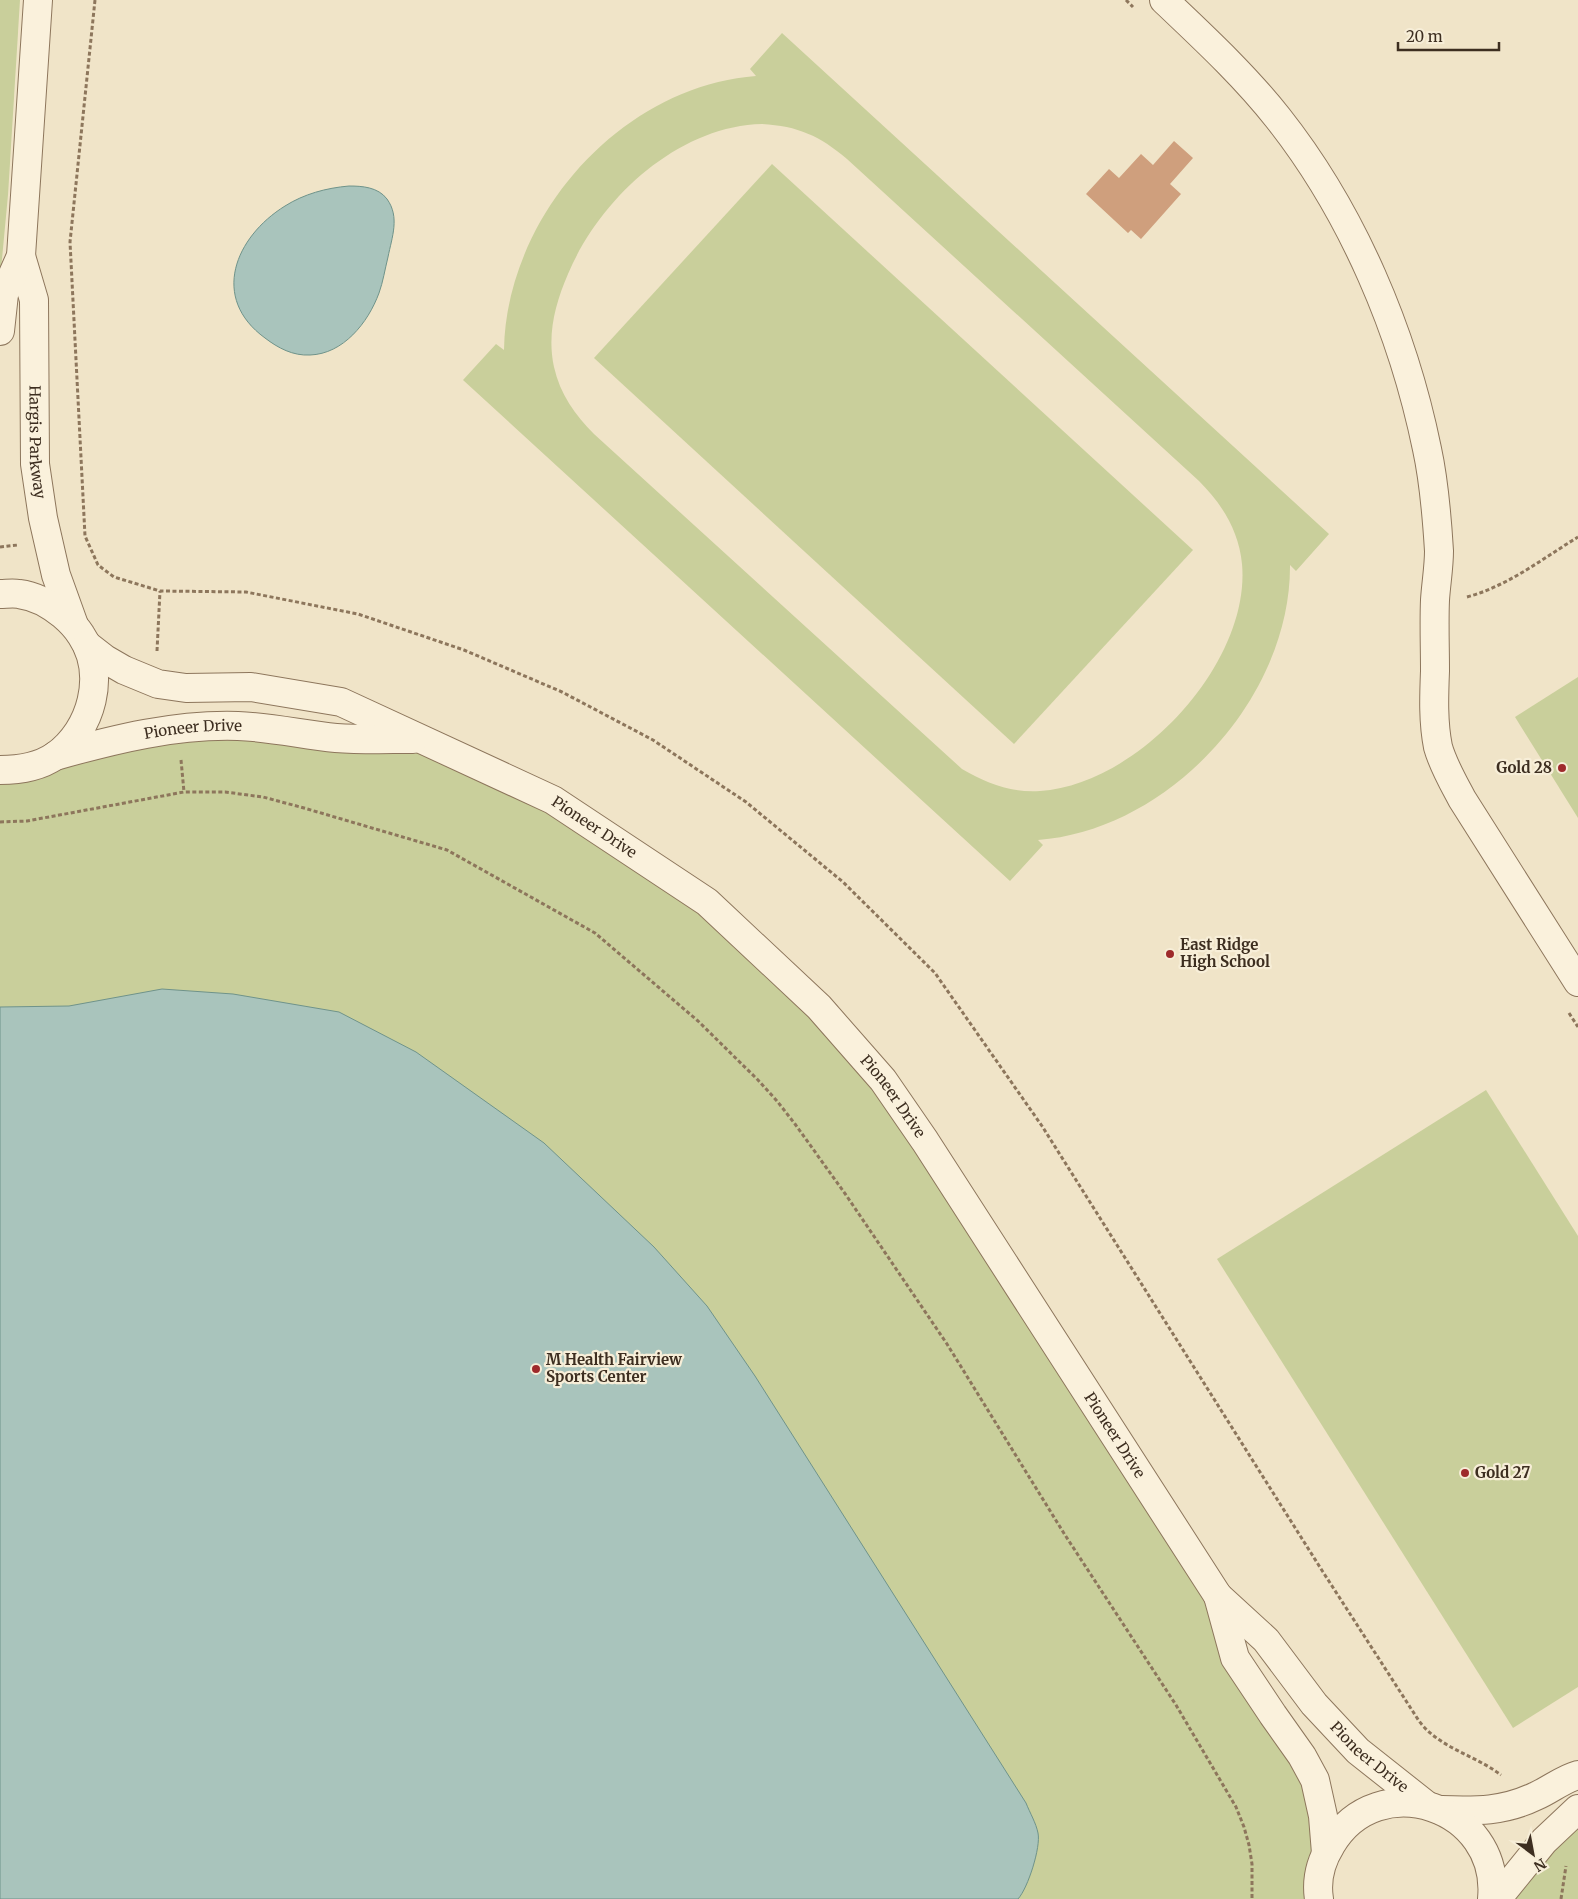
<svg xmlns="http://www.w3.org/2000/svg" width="1578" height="1899" font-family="Merriweather,serif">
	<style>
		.green { fill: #c9cf9b; fill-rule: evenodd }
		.water { fill: #a9c4bc; stroke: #6f938a }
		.building { fill: #cf9f7d }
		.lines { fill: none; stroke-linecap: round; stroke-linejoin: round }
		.minor-casing { stroke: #8d765c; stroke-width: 30 }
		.path { stroke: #8d765c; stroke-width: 3; stroke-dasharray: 4 2.5; stroke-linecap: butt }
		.minor { stroke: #faf1dc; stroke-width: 28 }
		.poi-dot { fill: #9e2a2b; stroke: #f7eed8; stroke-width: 2 }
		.labels { text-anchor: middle; stroke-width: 4.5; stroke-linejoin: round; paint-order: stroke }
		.street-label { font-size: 15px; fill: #3d2e20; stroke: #f7eed8 }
		.poi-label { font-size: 15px; font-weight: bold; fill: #3d2e20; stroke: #f7eed8; text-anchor: start }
	</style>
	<rect width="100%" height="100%" fill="#f0e4c8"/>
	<!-- green -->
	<g class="green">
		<path d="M0 0H20L8 195 0 280Z"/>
		<path d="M782 33 1329 534 1296 571 1290 565C1291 697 1170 830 1038 840L1043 845 1010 881 463 380 496 344 504 350C506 217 621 86 756 76L750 69ZM762 124C798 126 820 136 847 159L1199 481C1222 504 1239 531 1242 564 1251 663 1138 785 1040 791 1011 793 986 783 962 769L594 434C575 415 560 394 554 367 547 335 555 304 568 274 599 200 677 126 762 124Z"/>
		<path d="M772 164 1193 550 1014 744 594 358Z"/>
		<path d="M1578 677V818L1515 717Z"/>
		<path d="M115 739H424L707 902 819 1007 1218 1596 1235 1658 1311 1770 1319 1899H0V770Z"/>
		<path d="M1486 1090 1578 1236V1687L1513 1728 1217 1259Z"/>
		<path d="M1578 1809V1899H1497Z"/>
	</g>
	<!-- water -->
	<g class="water">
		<path d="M349 186C362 186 378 187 387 199 400 217 392 237 388 257 385 269 383 282 379 293 368 323 343 354 310 355 293 356 278 348 265 338 210 298 235 237 285 206 304 194 326 188 349 186Z"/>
		<path d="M162 989 233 994 339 1012 416 1052 544 1143 654 1247 707 1306 755 1376 1026 1803C1030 1813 1036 1823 1038 1833 1041 1847 1028 1888 1018 1899H0V1007L69 1006Z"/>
	</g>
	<!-- building -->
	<path class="building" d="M1174 141 1193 158 1170 184 1181 194 1141 239 1131 230 1128 233 1086 194 1109 169 1119 178 1141 154 1153 165Z"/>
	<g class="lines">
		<defs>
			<g id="minor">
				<path d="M1164 0C1204 38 1244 75 1278 118 1353 213 1403 332 1427 449 1434 481 1437 518 1439 551 1439 567 1436 584 1435 600 1434 623 1435 647 1435 671 1434 696 1433 722 1438 747 1443 765 1453 782 1462 799L1578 982"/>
				<path id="s1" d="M21 256 34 300 35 464 43 518 56 575 74 625"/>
				<path d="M0 331 4 294 21 256 38 0"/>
				<path d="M0 594C6 594 13 593 19 594 35 596 51 605 63 615 70 621 76 627 81 635 107 674 92 730 55 756 39 767 18 770 0 770"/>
				<path id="s2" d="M87 645 105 659 124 670 158 684 186 688 251 687 341 702 553 800 707 902 819 1007 883 1080 925 1141 1218 1596 1266 1640 1314 1704 1358 1751 1425 1804"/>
				<path id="s3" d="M55 756C115 739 176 724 238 726 271 727 304 735 336 738 361 740 387 739 413 739"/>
				<path d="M1218 1596 1235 1658 1273 1715 1302 1756 1315 1780 1323 1816 1326 1853"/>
				<path d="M1440 1810C1476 1811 1503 1812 1536 1796 1550 1790 1563 1779 1578 1775"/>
				<path d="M1319 1899C1316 1880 1321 1861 1331 1845 1378 1765 1501 1807 1492 1899"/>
				<path d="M1497 1899 1544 1841 1578 1809"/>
			</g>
		</defs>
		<!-- minor casing -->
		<use href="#minor" class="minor-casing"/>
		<!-- path -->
		<g class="path">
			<path d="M95 0 70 242 85 536 98 565 114 577 160 591 246 592 358 614 464 650 562 692 653 740 746 802 843 882 935 973 1042 1126 1323 1572 1419 1721C1439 1748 1475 1755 1501 1775"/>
			<path d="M1126 0 1133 7"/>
			<path d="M0 547 18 545"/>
			<path d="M1467 597C1508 586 1542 559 1578 537"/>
			<path d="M157 651 160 591"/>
			<path d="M181 760 184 792"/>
			<path d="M0 822 27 821 184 792H225L263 797 304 808 447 850 595 933 698 1021 758 1080 777 1101 795 1124 846 1195 947 1344 1065 1535 1176 1705 1236 1807 1244 1827 1249 1845 1252 1864V1899"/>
			<path d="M1569 1013 1578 1027"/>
			<path d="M1561 1899 1566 1866"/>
		</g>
		<!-- minor -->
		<use href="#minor" class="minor"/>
	</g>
	<!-- markers -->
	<g class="poi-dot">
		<circle cx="1562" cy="768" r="5"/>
		<circle cx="1170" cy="954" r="5"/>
		<circle cx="536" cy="1369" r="5"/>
		<circle cx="1465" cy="1473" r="5"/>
	</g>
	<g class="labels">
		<!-- street labels -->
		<g class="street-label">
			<text dy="5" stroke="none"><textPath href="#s1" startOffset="188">Hargis Parkway</textPath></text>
			<text dy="5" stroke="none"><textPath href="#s3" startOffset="141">Pioneer Drive</textPath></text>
			<text dy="5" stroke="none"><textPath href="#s2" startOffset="549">Pioneer Drive</textPath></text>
			<text dy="5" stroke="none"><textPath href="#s2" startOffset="954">Pioneer Drive</textPath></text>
			<text dy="5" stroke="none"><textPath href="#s2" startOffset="1359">Pioneer Drive</textPath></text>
			<text dy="5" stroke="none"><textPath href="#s2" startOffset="1772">Pioneer Drive</textPath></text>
		</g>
		<!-- poi labels -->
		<g class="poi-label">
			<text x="1552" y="773" text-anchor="end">Gold 28</text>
			<text x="1180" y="950">East Ridge<tspan x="1180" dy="17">High School</tspan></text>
			<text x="546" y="1365">M Health Fairview<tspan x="546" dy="17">Sports Center</tspan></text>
			<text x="1475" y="1478">Gold 27</text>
		</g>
	</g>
	<!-- north arrow -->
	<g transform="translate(1533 1854) rotate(148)" stroke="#f7eed8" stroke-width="4" paint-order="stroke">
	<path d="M0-4L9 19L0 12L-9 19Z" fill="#3d2e20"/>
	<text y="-8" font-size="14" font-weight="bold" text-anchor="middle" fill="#3d2e20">N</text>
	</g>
	<!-- scale -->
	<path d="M1398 42v8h101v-8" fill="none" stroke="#3d2e20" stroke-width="2.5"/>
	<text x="1406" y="42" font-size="15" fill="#3d2e20" stroke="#f7eed8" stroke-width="4" paint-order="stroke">20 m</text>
</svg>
